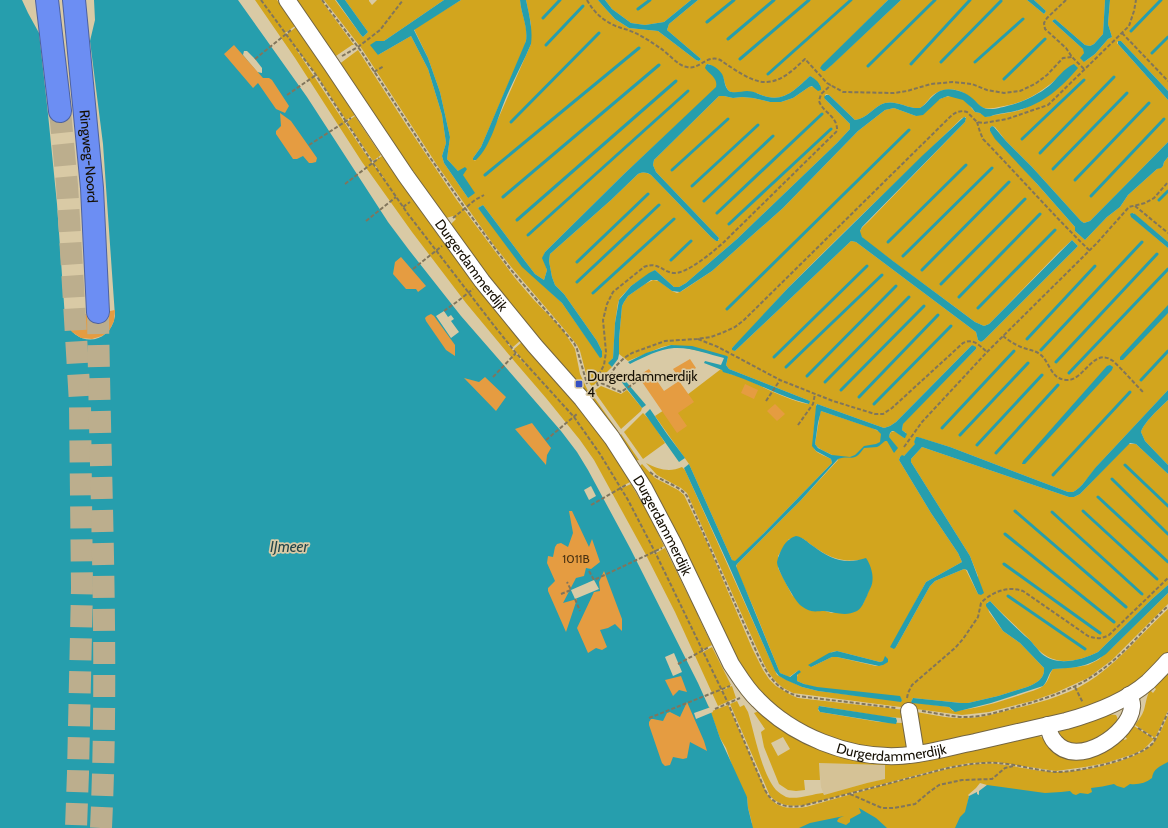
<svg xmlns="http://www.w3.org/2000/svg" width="1168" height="828" font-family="Cabin,sans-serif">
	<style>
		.built { fill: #d5c296 }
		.green { fill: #d2a51e; fill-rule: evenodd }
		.water { fill: #269ead; fill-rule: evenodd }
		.pier { fill: #d9caa5 }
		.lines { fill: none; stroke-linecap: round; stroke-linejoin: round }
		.stream { stroke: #269ead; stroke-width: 3 }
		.building { fill: #e59c41 }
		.highway-tunnel { stroke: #bcae8d; stroke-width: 22; stroke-dasharray: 22 11; stroke-linecap: butt }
		.minor-casing { stroke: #736543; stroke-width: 18 }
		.highway-casing { stroke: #4e629f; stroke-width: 24 }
		.path { stroke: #80755c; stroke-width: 2; stroke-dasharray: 4 2; stroke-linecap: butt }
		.minor { stroke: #fff; stroke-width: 16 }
		.highway { stroke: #6c8ef3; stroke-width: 22 }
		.poi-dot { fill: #3551c3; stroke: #d9caa5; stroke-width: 1.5 }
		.labels { text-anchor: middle; stroke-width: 3.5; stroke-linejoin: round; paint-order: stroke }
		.number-label { font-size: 12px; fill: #493212 }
		.street-label { font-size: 14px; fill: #150f03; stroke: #d9caa5 }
		.poi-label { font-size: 14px; fill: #150f03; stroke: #d9caa5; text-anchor: start }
		.water-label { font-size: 15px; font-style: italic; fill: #23454a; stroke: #d9caa5 }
	</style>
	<rect width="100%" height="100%" fill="#d9caa5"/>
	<!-- built -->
	<path class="built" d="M819 763 885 765 886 779 867 783 824 795 821 787Z"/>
	<!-- green -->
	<g class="green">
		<path d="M255 0H277L295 26 285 33 286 35 296 27 345 96 344 99 355 115 346 120 316 74 292 43 364 152 388 184 373 162 382 156 440 238 446 241 521 340 513 347 506 342 527 367 514 349 522 342 540 359 593 426 607 441 623 468 630 482 619 488 620 489 631 484 650 517 664 546 653 553 654 554 665 548 690 599 693 597 700 614 698 616 712 645 702 650 703 652 712 647 731 685 720 691H721L732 686 736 698 718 706 675 612 645 553 594 460 580 440 546 398 515 362 466 303 412 232 362 162 295 58Z"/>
		<path d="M291 0H321L354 45H352L333 58Z"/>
		<path d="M324 0H335L361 35 363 37 368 32 345 0H369V1L372 5 377 0H444L384 41H376L378 55 411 36 428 69 442 115 446 143 442 156 444 163 468 198 458 171 447 159 450 137 440 92 428 58 414 29 461 0H520C521 15 530 29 525 45L481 147 473 158 475 161 498 119 531 44V24L526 0H598L604 7 615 19 629 28 658 31 696 60 699 61 701 59 667 30 669 24 698 0H888L842 46 825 71 901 0H1027L1044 14 1046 11 1034 0H1105L1103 34 1094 44 1090 46 1085 45 1055 19 1052 21 1083 49 1085 52 1083 55 1084 62 1095 54 1108 39 1112 37 1108 24 1110 0H1168V91L1121 41H1118L1117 43 1168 100V142L1090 221 1084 223 1081 221 1032 167 1006 141 995 127 992 126 990 128V131L1075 227V231L1085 240 1107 217 1120 207 1128 195 1157 169 1163 166 1164 162 1168 157V242L1133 213 1134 219 1168 248V390C1145 415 1121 440 1098 465 1091 473 1082 488 1073 492H1068L950 447 917 437 914 442 916 444 904 456 900 457 899 460 931 513 958 553 962 562 926 582 891 647H896L930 586 935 581 964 569 966 570 978 594V576L970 556 911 462V459L922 447 1069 497H1074L1080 494 1128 444H1136L1168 474V585L1152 599 1098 652C1082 660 1061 666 1045 655 1038 651 1033 643 1028 638 1015 625 1002 614 990 601L987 603 989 612 1003 631 1020 643 1044 668C1045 679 1036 683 1027 687L998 696 968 703H961L913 698 911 702 949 707 953 711C978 709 1003 701 1026 693 1032 691 1040 689 1044 685 1049 681 1049 674 1053 669L1077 667 1088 665 1098 660 1113 647 1168 593V604L1112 660 1088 678 1055 693 1032 701 989 712 962 715 793 693C779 687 771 678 764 664L687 493 681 488 657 475 646 463C658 469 669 473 682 467L685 470 777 675 802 687 818 691 901 701 902 699C890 697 877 695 865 693 846 691 814 690 797 681V677L799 670 789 677 780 673 754 609 736 568 737 564 801 500 838 460C832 452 820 452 815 444L820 414 821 411 872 428 889 436 891 432 895 431 904 438 906 433 902 430 903 423 976 349 972 345 970 347 896 422 890 426 884 428 817 404 816 405C817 415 810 444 815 450 818 454 826 456 831 459L832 463 765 532 735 562 732 560 689 464 655 416 687 395 721 369C726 374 735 375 741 377 764 387 785 399 808 404L810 401 729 369 726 365 728 357 671 345 662 347 628 361 619 354V339L622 306 624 302 628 296 645 284 653 280 659 281 672 291 677 293 682 291 712 271 783 208 858 131 885 110 894 108 916 116C931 106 946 88 964 100 969 104 971 108 975 112L980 113 987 117 995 115 1007 113 1021 110 1038 102 1070 67C1048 87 1030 103 999 107 995 108 989 109 984 108 978 106 973 99 967 95 959 89 947 88 938 92 930 95 927 104 920 108 908 109 897 100 885 103 874 106 867 119 855 120L829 95 826 94 825 95V99L850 124V129L837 143 737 239 686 283 679 287H674L655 270 631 286 620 298 618 303 615 323 613 358 609 363 612 367 592 387 588 381 580 351 577 345 564 329 512 268 493 244 437 165 362 49ZM707 64H709C713 67 718 70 721 74 725 78 724 86 729 91 734 95 744 91 750 92 757 92 762 96 768 97 786 101 798 87 810 76L813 78 820 85 809 87 793 98 781 102H770L753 98 742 97 733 98 724 96H719L654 160 653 165 656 172 719 238V240L716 241 711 237 651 175C645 172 643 172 638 174L611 200 550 254 549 261 552 277 555 285 564 294 597 341 602 351V353L600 357 562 303 544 286 478 208 483 205 525 261 535 274 544 280 547 270 543 258 545 252 624 174 717 87C718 79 710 72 706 65ZM966 117 965 122 868 222C865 225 859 229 860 234 863 241 880 251 886 256 915 278 946 300 975 322L984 326 989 324 994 319 1059 252 1072 240 1078 246 984 340 981 342 978 340 976 332 856 242 851 241 735 351 732 348C752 329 769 308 788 288 845 230 904 175 962 118ZM802 538C821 552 834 563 859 560L872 583 863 604 832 613 825 611H811L792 595 778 568V556L789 539ZM837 651 880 662 883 661V665L876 666 837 657H832L811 667 832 652Z"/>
		<path d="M605 0H691L664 22 645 25 631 23 612 9Z"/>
		<path d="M358 50 407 126 456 199 515 278 533 299 563 330 575 349 580 374 588 391 581 390 449 228 452 223 456 219 453 216 446 218 442 217 338 65Z"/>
		<path d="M355 116 381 155 373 161 347 122Z"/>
		<path d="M601 386 621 394 627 390 642 408 641 411 621 429 594 391Z"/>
		<path d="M591 393 618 431H616L588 399Z"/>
		<path d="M1168 400V465L1145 441 1141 432C1144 422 1160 408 1168 400Z"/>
		<path d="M643 413 651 421 665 443 643 459 624 432Z"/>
		<path d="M621 434 639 460 633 461 619 436Z"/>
		<path d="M642 464 655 478 678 490 684 495 708 545 752 648 763 670 769 679 776 686 791 695 798 698 905 710 911 750 868 749 809 730 766 700 740 669 639 467ZM820 706 886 717 903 718V723L879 722 820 712 818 710V708Z"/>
		<path d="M1168 609V655L1141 681 1091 708 919 749 918 714 914 713 915 712C931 714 949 719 966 718 982 718 998 713 1013 709 1042 702 1073 694 1097 676 1124 656 1144 631 1168 609Z"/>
		<path d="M1168 670V711L1155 738 1135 725C1138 720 1142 716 1144 710 1146 703 1146 698 1150 690L1153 693 1156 689 1153 686Z"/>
		<path d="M737 701 740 707 744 705 748 712C755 735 761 772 776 790 779 793 783 795 786 797 797 800 812 794 823 793L824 795 867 783 885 779V765L819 763 820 780H804L805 790 796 791 788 790 779 784 764 747 761 732 765 729 754 713 762 710 848 756 1035 734C1056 742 1055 761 1080 759L1124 737V740L1127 739 1125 736 1134 726 1154 739 1144 749 1134 754 1106 763 1085 767 1056 771 997 762 970 763 948 767 906 778 805 805C791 807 780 806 770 796L730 704ZM783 737 790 749 778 756 771 743Z"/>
		<path d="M708 705 712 711 728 705 768 796C778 809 791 809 806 807 841 797 876 787 911 778 928 774 945 769 962 766 973 764 986 763 998 764 1018 766 1037 772 1058 772 1079 773 1142 760 1154 742 1160 734 1164 724 1168 715V828H747L752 823 748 808 747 797 742 794 726 748 720 738ZM980 783 987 785 975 800 967 806 969 796 968 795 976 788Z"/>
		<path d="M1106 714 1116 715 1117 717 1118 721 1114 727 1093 744 1069 746 1058 735C1061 724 1096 717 1106 714Z"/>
	</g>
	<!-- water -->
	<g class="water">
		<path d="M0 0H22L28 13 39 33 48 114 57 204 65 318C73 348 110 346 115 316L103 144 90 41 95 20 94 0H238L307 97 388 222 409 250 461 316 561 431 577 452 588 470 630 548 698 683 711 712 720 738 747 797 748 808 753 828H0Z"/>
		<path d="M336 0H345L368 32 363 37 361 35Z"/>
		<path d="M444 0H461L414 30 428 58 440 92 450 137 447 159 458 171 465 167 467 169 463 175 475 193 468 198 444 163 442 156 446 143 442 115 428 69 411 36 378 55 370 45 376 41H384Z"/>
		<path d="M520 0H526C529 14 533 29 531 44 523 63 513 81 505 100 497 119 491 146 476 160H473V158L481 147 526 41C528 26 521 14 520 0Z"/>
		<path d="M598 0H605L612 9 631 23 645 25 664 22 691 0H698L669 24 667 30 701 59 699 61 696 60 658 31 629 28 615 19 604 7Z"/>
		<path d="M888 0H901L833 64 825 71H823L820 68 822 65Z"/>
		<path d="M1027 0H1034L1046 11 1044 14Z"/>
		<path d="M1105 0H1110L1108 24 1112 37 1108 39 1095 54 1084 62 1080 58 1084 53 1083 49 1052 21 1055 19 1085 45 1090 46 1094 44 1103 34Z"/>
		<path d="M1118 41H1121L1168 91V100L1118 44Z"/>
		<path d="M707 64C713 65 719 69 722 74 725 79 724 87 729 91 734 94 742 91 747 91 755 91 761 96 768 97 786 101 798 87 810 76 815 78 822 85 821 90L818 91 812 86 809 87 793 98 781 102H770L753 98 742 97 733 98 724 96H719L654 160 653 165 656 172 719 238 718 241H716L711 237 651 175C646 172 643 172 638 174L611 200 550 254 549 261 552 277 555 285 564 294 597 341 602 351V357L600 358 562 303 522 267 478 208 483 205 525 261 535 274 544 280 547 270 542 258 545 252 624 174 716 87C718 78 710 75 705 68L706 65Z"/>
		<path d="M1074 64 1078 68C1062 87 1043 104 1019 110 1011 113 1002 113 994 115 991 116 989 117 985 117L980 113 975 112 972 108 963 100 948 96 940 99 923 115 916 116 894 108 885 110 858 131 783 208 712 271 680 292 672 291 657 280H651L628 296 624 302 622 306 619 339V354L618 359 612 367 608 363 613 358 615 323 619 300 631 286 649 273 655 270 674 287H679L686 283 737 239 837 143 850 129V124L825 99 824 97 826 95H829L855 120C867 119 874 106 885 103 897 100 908 109 920 108 927 104 931 96 938 92 948 86 964 91 972 98 976 101 979 106 984 108 991 111 1003 107 1011 105 1023 102 1039 94 1049 86 1057 79 1064 68 1074 64Z"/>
		<path d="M964 117 966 118 965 122 862 227 860 231 862 237 893 261 975 322 984 326 989 324 994 319 1072 240 1078 246 984 340 981 342 978 340 976 332 856 242 851 241 735 351 732 350V348L788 288 923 155Z"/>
		<path d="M992 126 994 127 1006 141 1032 167 1081 221 1084 223 1090 221 1168 142V157L1164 162 1163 166 1161 168 1157 169 1128 195 1120 207 1107 217 1085 240 1075 231V227L1038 185 995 139 990 131V128Z"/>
		<path d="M1132 213 1135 214 1168 242V248L1131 217 1130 214Z"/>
		<path d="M1168 305V313L1123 360H1120V357Z"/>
		<path d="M671 345 692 346 727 356 728 357 726 365 729 369 810 401 809 404C779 397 753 380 723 372L722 370 704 363 705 361 721 365 724 358C708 354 691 347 674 348 659 349 644 357 630 364L628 362 646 353Z"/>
		<path d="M972 345 976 347V349L903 424 902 430 907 434 905 438H904L894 431H892L890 433 889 437 898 448 894 453 887 441H885L879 446 877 447 864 448C853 464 852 454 838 459L801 500 737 564 736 566 780 673 790 677 799 670 801 672 797 675V681L804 684 817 687 900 696 902 700 901 702 818 691 802 687 786 680 779 676 775 671 729 566 684 468 689 464 732 560 735 561 765 532 832 463 831 459 816 451 812 446 816 406 817 404 884 428 890 426 896 422ZM821 411 877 430 881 434 880 442 876 444 864 446 855 455 850 457 832 455 818 448 815 444 818 423Z"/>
		<path d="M1110 365 1113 367 1112 370 1025 464H1022L1023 461 1107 366Z"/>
		<path d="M622 377 623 378 646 405 642 408 620 380V378Z"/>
		<path d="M1168 390V400C1160 408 1144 422 1141 432L1145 441 1168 465V474L1136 444 1130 443 1080 494 1074 497H1069L922 447 911 459V462L970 556 984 593 981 595 978 594 967 570 964 569 935 581 930 586 896 647 894 649 890 647 926 582 962 562 958 553 931 513 899 460 900 457 902 455 904 456 915 444 914 442 916 437H918L950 447 1068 492H1073C1082 488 1089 475 1096 467 1120 441 1144 416 1168 390Z"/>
		<path d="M650 409 667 434 685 458 679 462 645 414Z"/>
		<path d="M796 536C803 537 807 542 813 546 830 559 845 565 866 558 871 565 874 576 872 584 871 588 868 592 867 596 864 601 863 607 857 611 845 617 835 612 824 611 820 611 815 612 811 611 807 610 803 607 800 605 794 599 777 570 777 562 778 556 781 550 784 545 788 540 790 538 796 536Z"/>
		<path d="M1168 585V593L1106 654C1088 667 1075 668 1053 669 1048 674 1048 681 1043 686L991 703 955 712 949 707 912 703 911 702 913 698 961 703H968L998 696 1027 687C1036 683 1045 679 1044 668L1020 643 1003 631 986 606V604L990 601C1001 613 1013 625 1025 636 1032 641 1036 648 1042 654 1057 667 1082 660 1098 652L1152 599Z"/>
		<path d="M837 651 880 662 883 661 885 656 888 659V662L883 665 879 666 837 657H832L811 667 808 665 829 653Z"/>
		<path d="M819 706 896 718 897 721 896 724 888 723 820 712 818 709Z"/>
		<path d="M1168 762V828H955L960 817 965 812 969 796 977 792V794L979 795V791L987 785 1045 793 1061 792 1070 791 1073 794 1076 795 1080 793 1088 794 1092 792 1091 788C1099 787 1106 786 1114 784L1117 786 1124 788 1130 784C1138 785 1146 783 1152 778 1153 769 1160 766 1168 762Z"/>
		<path d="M859 808 876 818 887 828H799L810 823 844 816 839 818 837 821 838 822 846 825 850 822V819L861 813Z"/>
	</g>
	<!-- pier -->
	<g class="pier">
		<path d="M244 51H247L255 59 262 68V73L257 72 243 55Z"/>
		<path d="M444 311 448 317 451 315 454 319 451 321 459 332 451 338 436 316Z"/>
		<path d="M591 486 596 496 589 500 584 490Z"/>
		<path d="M594 580 599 589 575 599 571 590Z"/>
		<path d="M674 653 682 672 673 676 665 657Z"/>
		<path d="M711 707 713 712 696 719 694 713Z"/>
	</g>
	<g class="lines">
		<!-- stream -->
		<g class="stream">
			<path d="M638 9 650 0"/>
			<path d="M543 18 560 0"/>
			<path d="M707 22 734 0"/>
			<path d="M1131 31 1161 0"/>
			<path d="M728 39 774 0"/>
			<path d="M546 45 583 6"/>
			<path d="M1152 53 1168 37"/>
			<path d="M740 59 809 0"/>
			<path d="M941 62 1001 1"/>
			<path d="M975 62 1023 19"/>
			<path d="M911 64 970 0"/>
			<path d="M868 66 935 0"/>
			<path d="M768 74 851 0"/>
			<path d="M1004 79 1045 39"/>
			<path d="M511 122 599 33"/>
			<path d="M1022 139 1084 80"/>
			<path d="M1040 153 1114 77"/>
			<path d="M1053 169 1127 93"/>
			<path d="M672 170 728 119"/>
			<path d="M485 175 639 48"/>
			<path d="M1075 180 1149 103"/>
			<path d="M692 186 758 125"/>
			<path d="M1091 196 1164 119"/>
			<path d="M503 197 659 65"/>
			<path d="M1159 200 1168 191"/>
			<path d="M704 201 773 136"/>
			<path d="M717 213 822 114"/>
			<path d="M517 220 676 81"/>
			<path d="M729 224 831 129"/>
			<path d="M528 235 688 91"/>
			<path d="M888 242 966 165"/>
			<path d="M903 256 992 168"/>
			<path d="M671 260 691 241"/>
			<path d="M577 262 648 194"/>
			<path d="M922 270 1009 182"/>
			<path d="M577 282 659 205"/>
			<path d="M941 284 1025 199"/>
			<path d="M593 293 674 219"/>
			<path d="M959 297 1040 214"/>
			<path d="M978 308 1055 230"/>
			<path d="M727 309 909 130"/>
			<path d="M1027 339 1095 266"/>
			<path d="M1041 350 1142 242"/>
			<path d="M774 357 867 266"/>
			<path d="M1056 362 1157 254"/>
			<path d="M786 367 882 275"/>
			<path d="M1069 373 1168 269"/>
			<path d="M807 376 896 286"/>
			<path d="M1141 380 1168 351"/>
			<path d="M825 382 909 297"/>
			<path d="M841 390 924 306"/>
			<path d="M859 397 938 315"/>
			<path d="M874 404 951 326"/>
			<path d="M942 428 1014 351"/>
			<path d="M960 435 1028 363"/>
			<path d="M977 445 1042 375"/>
			<path d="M996 453 1058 385"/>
			<path d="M1125 465 1168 506"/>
			<path d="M1053 475 1130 392"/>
			<path d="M1112 479 1168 534"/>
			<path d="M1098 497 1168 562"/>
			<path d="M1015 511 1126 607"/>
			<path d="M1083 511 1157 579"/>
			<path d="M1052 512 1142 594"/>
			<path d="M1005 534 1114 622"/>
			<path d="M1004 564 1100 633"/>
			<path d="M1008 596 1085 649"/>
		</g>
	</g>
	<!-- building -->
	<g class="building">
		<path d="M234 45 263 78H269L272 80 289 106 285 113 276 109 258 83 253 88 224 54Z"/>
		<path d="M280 113 291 121 317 158 316 162 312 163H309L303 156 297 159H293L276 134V131L281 126Z"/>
		<path d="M401 257 426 286 418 292 416 289H406L393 274 395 262Z"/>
		<path d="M115 310 114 321 109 331 102 336 92 339 81 338 72 332 67 325 64 313 86 314 88 319 92 323 99 324 105 322 109 317 110 311Z"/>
		<path d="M431 314 434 316 455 345V356L446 350 426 321 425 318 427 316Z"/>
		<path d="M690 359 696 368 680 379 673 369Z"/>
		<path d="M649 369 664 391 679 381 694 402 678 413 687 426 677 433 638 376Z"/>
		<path d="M485 377 506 397 496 411 464 378 479 382Z"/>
		<path d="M745 384 758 390 754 399 741 393Z"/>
		<path d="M775 404 785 414 777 421 767 411Z"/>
		<path d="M532 423 551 448 547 455 546 465 515 429Z"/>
		<path d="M569 511H572L589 547 592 539 600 562 591 569 586 568 584 576 576 578 563 603 577 599 566 632 548 591V588L555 581 547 563 548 556 553 557 555 547 557 544 561 543 568 547 573 533Z"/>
		<path d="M604 571 622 619V631L615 624 608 628 600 630 607 647 602 650 596 648 588 653 577 628 594 592 600 591 599 582Z"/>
		<path d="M681 676 687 692 679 690 673 696 665 680Z"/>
		<path d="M687 702 704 741 707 751 690 742 687 758 683 759 673 757 670 765 665 766 662 763 649 725V722L651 719H653L663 721 667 713 670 712 680 717Z"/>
	</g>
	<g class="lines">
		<!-- highway-tunnel -->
		<g class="highway-tunnel">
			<path d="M60 111 67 185 80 403 82 588 78 773 76 828"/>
			<path d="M98 312C100 484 109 656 101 828"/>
		</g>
		<defs>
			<g id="minor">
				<path id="s1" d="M287 0 331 64 406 176 482 281 535 346 582 399 612 438 644 488 673 543 731 664C739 676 747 690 758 700 793 736 848 758 898 756 924 755 949 747 975 742 1005 735 1036 728 1066 721 1095 713 1125 702 1148 682 1155 675 1162 668 1168 661"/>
				<path d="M909 711 916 754"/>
				<path d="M1048 725C1049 731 1051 738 1055 742 1077 769 1130 734 1132 707 1133 702 1130 699 1129 695"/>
			</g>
			<g id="highway">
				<path d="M47 0 60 111"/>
				<path id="s2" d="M74 0 92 188 98 312"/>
			</g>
		</defs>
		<!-- minor casing -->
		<use href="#minor" class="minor-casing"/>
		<!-- highway casing -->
		<use href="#highway" class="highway-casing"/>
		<!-- path -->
		<g class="path">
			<path d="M261 0 316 75 372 162 408 214 492 323 516 353 574 417 600 454 628 500 655 552 728 703 765 790C773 805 786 808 802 806L948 768C964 765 980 762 997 763 1017 764 1037 771 1057 772 1079 772 1139 759 1153 743 1159 734 1163 722 1168 713"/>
			<path d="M322 0 361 51 429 156 465 208 511 270 574 343 577 349 587 384"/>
			<path d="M587 0C592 9 599 17 608 22 614 26 621 28 628 30 639 34 650 41 660 48 668 53 678 66 687 67 699 70 705 56 718 59 721 60 723 62 726 64 737 71 753 83 767 82 783 81 794 69 805 59L827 83 843 92 894 93 907 91 931 84 953 82 972 84 987 90 1004 93 1020 91 1035 84 1047 75 1063 58 1072 57"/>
			<path d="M1066 0 1047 18 1044 23 1045 29 1066 48 1072 57 1084 69"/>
			<path d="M1122 33 1168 81"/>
			<path d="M342 56 358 47 380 30 403 0"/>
			<path d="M255 59 291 30"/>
			<path d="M374 72 384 66"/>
			<path d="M287 95 316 75"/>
			<path d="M977 122 980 132 983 139C1019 176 1053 215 1089 250"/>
			<path d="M309 145 351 118"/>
			<path d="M345 184 379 158"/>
			<path d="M1135 206 1168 233"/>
			<path d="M403 207 410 202"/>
			<path d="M453 218 475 200 484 195"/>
			<path d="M366 221 396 197"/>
			<path d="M413 269 442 246"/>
			<path d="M444 311 458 301 473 289"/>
			<path d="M1003 336C1008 340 1014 344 1021 347 1028 350 1035 350 1041 355 1050 363 1051 379 1066 380 1084 382 1093 346 1113 361 1123 370 1133 382 1143 392"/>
			<path d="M698 339 718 347 780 380 833 401 875 414H883L892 408 963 343C973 338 979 345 987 352"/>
			<path d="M611 376 612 372 616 366 624 358 632 353 665 341 697 339 711 337 724 332 735 327 744 320 952 115 957 112 963 111 967 112 977 122 984 123 1007 119 1048 105 1129 26 1134 11 1136 0"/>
			<path d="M493 377 516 353"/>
			<path d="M601 383 621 392 636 382"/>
			<path d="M598 386 596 380 604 365 606 352 603 320 607 304 613 292 644 267C658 261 662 272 674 273 687 274 714 251 724 242L837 131C838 116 823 113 819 101L821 94 831 85"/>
			<path d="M766 401 780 380"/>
			<path d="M798 425 813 404 815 394"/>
			<path d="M546 440 577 414"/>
			<path d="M904 447 922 422 987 352 1097 243 1129 207 1145 203 1154 198 1168 182"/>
			<path d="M650 472C661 482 678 484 687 496L757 653C766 673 776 690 798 696L896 708"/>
			<path d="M591 505 626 485"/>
			<path d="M589 571 594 580 662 548"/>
			<path d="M561 594 571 590 567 582"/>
			<path d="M575 599 580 611"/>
			<path d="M678 664 709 647"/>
			<path d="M1075 687 1083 703"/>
			<path d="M907 698 908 693 912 685 955 648 963 639 978 617 981 603 983 601C994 591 1009 586 1023 591L1088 636C1096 639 1102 639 1109 635L1168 578"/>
			<path d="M715 709 740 698"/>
			<path d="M922 711C936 713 951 717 965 717 982 717 999 712 1016 707 1054 696 1083 687 1114 660 1133 644 1149 623 1168 606"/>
			<path d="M649 718 730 686"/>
			<path d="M1138 728 1155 739"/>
			<path d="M850 794 882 808H894L915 804 928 793 939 785 962 780 992 779 1005 768 1013 766"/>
		</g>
		<!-- minor -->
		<use href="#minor" class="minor"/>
		<!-- highway -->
		<use href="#highway" class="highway"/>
	</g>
	<!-- markers -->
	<rect class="poi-dot" x="575" y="380" width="8" height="8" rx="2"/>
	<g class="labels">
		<!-- number labels -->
		<g class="number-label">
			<text x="576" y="563">1011B</text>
		</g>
		<!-- street labels -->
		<g class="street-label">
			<text dy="5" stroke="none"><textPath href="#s2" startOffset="157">Ringweg-Noord</textPath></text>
			<text dy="5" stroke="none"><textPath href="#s1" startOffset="323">Durgerdammerdijk</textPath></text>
			<text dy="5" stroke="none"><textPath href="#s1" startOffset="647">Durgerdammerdijk</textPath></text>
			<text dy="5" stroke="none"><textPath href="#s1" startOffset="995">Durgerdammerdijk</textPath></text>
		</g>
		<!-- poi labels -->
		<g class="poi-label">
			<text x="587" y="381">Durgerdammerdijk<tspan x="587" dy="16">4</tspan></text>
		</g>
		<!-- water labels -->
		<g class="water-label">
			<text x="289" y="552">IJmeer</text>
		</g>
	</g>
</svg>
